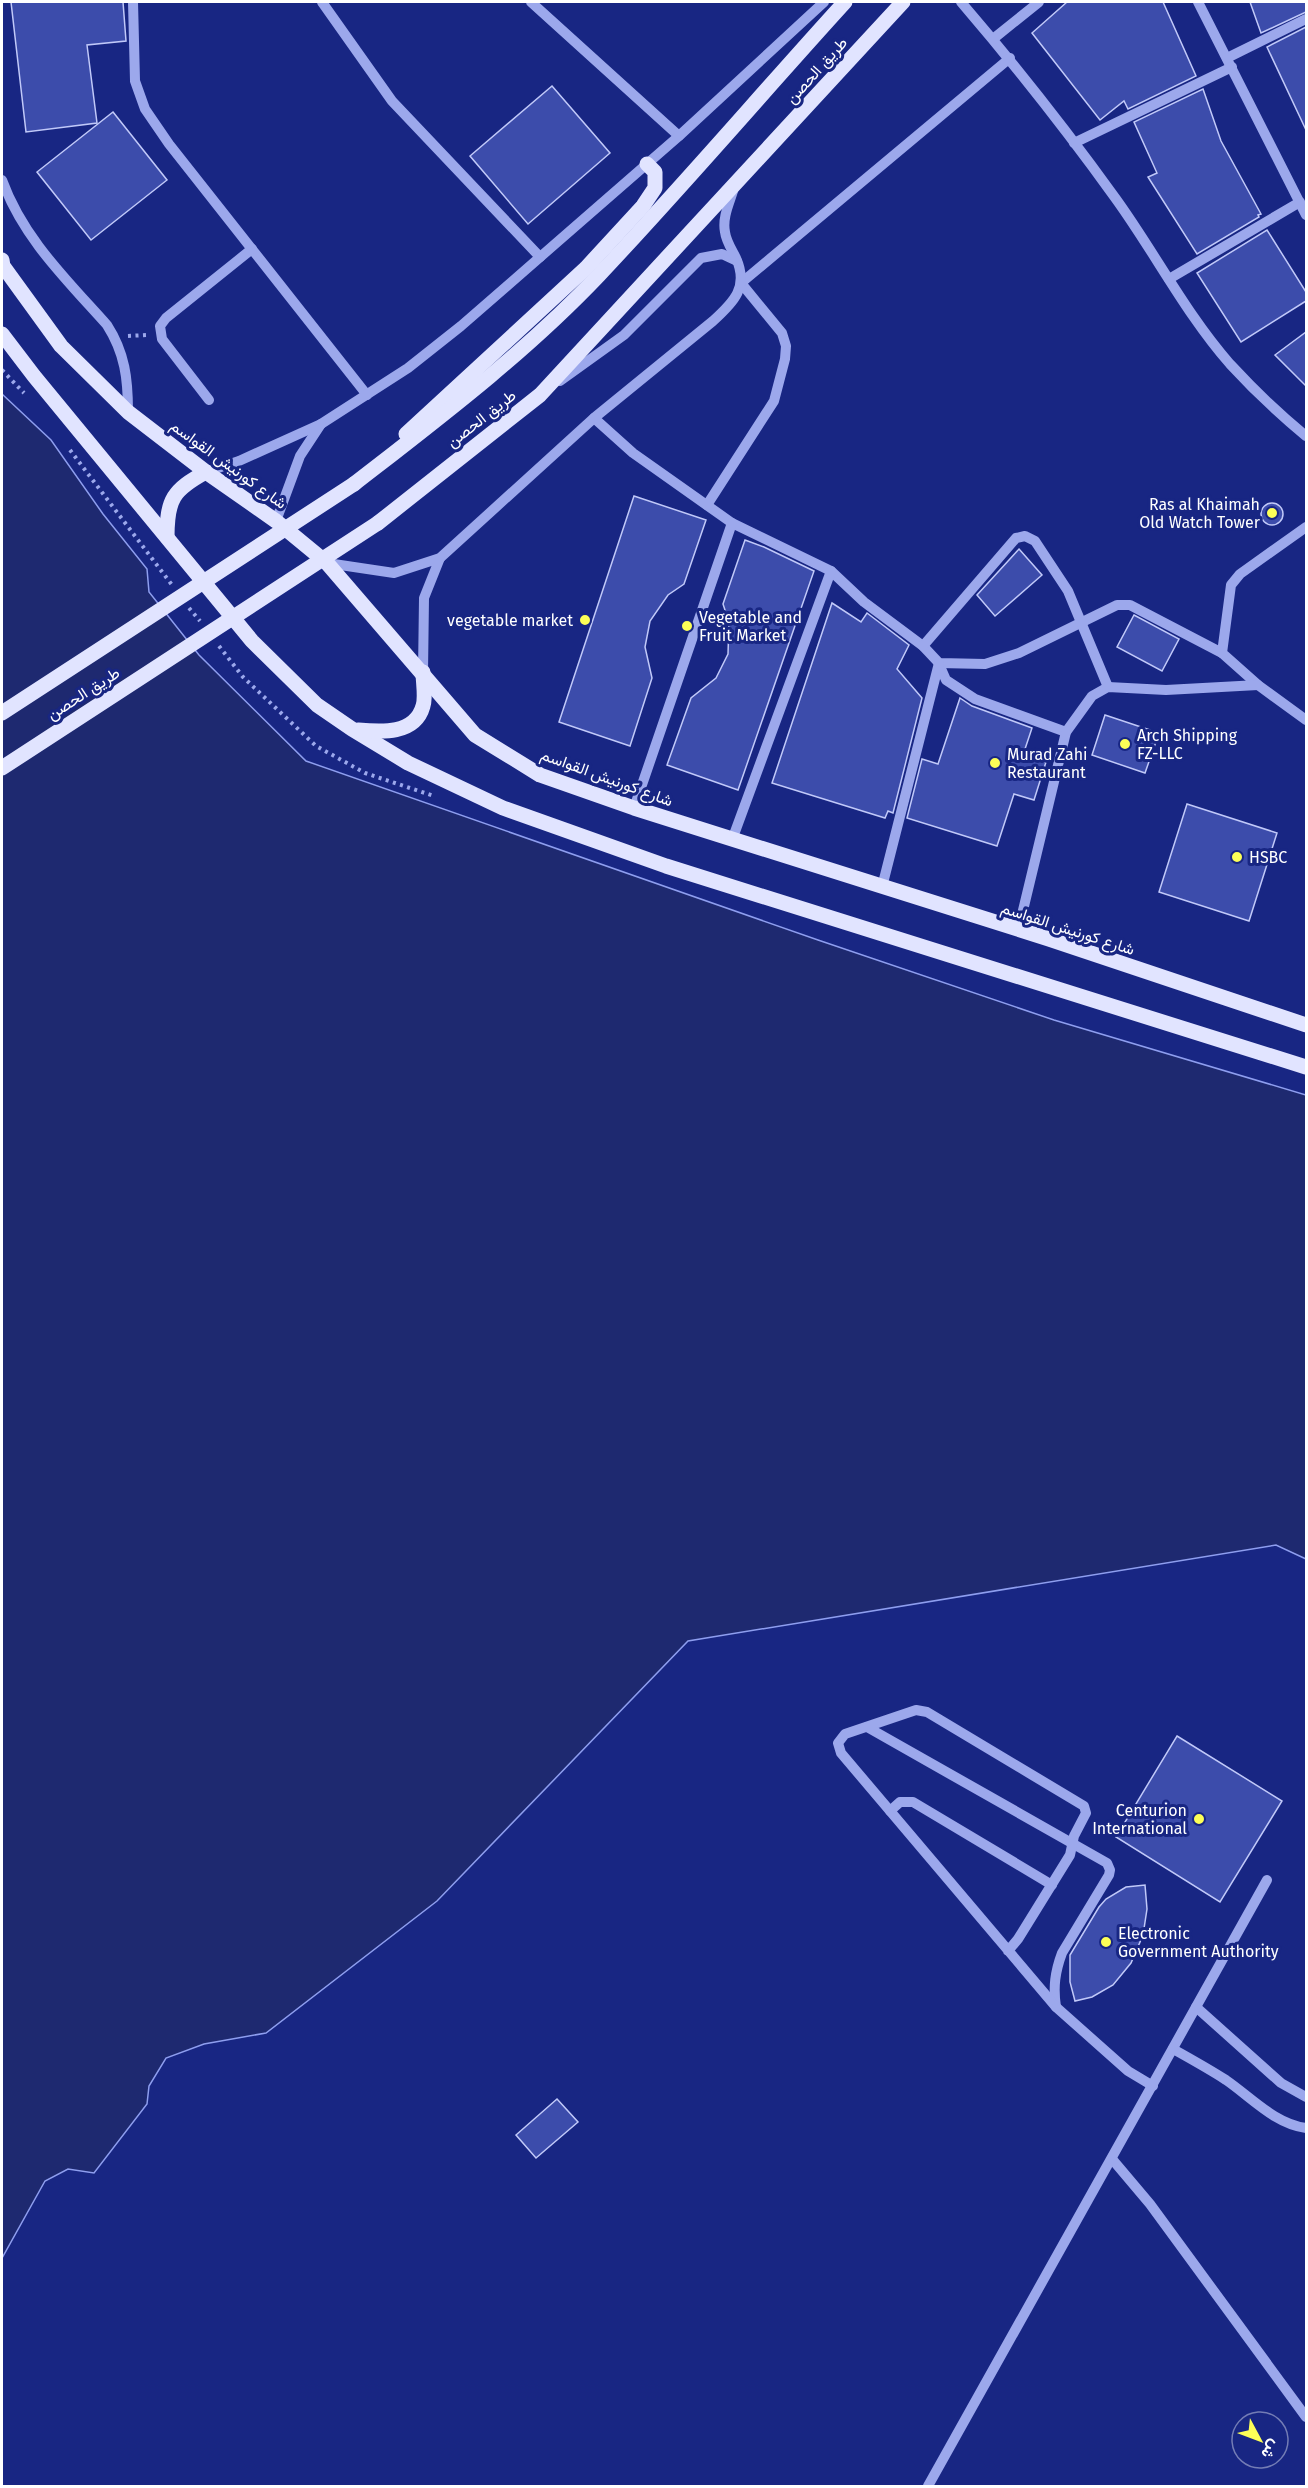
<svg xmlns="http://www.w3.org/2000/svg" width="1308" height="2488" font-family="'Fira Sans',Vazirmatn,sans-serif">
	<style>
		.water { fill: #1e2970; stroke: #8e9eef; stroke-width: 1.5 }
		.building { fill: #3c4cab; stroke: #c1c9f9; stroke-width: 1.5 }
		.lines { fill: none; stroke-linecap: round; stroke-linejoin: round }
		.path { stroke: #9ca8ec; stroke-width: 4; stroke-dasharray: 3 4.5; stroke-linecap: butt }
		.minor { stroke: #9ca8ec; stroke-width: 10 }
		.major { stroke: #e1e4ff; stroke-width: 15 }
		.major-bridge { stroke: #e1e4ff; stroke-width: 15 }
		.poi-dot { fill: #fdff57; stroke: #182683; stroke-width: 2 }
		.labels { text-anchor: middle; stroke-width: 6; stroke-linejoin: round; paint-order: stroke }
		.street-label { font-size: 16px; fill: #fff; stroke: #182683 }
		.poi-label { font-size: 16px; fill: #fff; stroke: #182683; text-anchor: start }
	</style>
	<rect width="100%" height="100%" fill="#182683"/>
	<!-- water -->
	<path class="water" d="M2 394 51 440 103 514 147 569 149 592 199 655 306 761 818 940 1054 1020 1306 1095V1559L1276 1545 688 1641 437 1901 266 2033 204 2044 166 2058 149 2086 147 2104 94 2173 68 2169 45 2181 2 2258Z"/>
	<!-- building -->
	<g class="building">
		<path d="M11 2H123L126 41 87 45 97 123 26 132Z"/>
		<path d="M1067 2H1163L1196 76 1128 109 1124 101 1100 120 1032 33Z"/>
		<path d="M1250 2H1306V12L1261 33Z"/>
		<path d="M1306 27V130L1267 47Z"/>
		<path d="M552 86 610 153 528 224 470 156Z"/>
		<path d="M1203 89 1221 141 1261 214 1258 215 1259 217 1197 254 1148 177 1157 173 1134 122Z"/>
		<path d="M113 112 167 180 91 240 37 172Z"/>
		<path d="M1267 230 1306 292V301L1241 342 1197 273Z"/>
		<path d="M1306 332V386L1275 355Z"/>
		<path d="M634 496 706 520 684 584 668 595 650 621 645 647 652 678 630 746 559 722Z"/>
		<circle cx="1272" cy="514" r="11"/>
		<path d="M745 540 764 547 814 571 738 790 667 765 691 698 716 678 728 654 729 622 723 604Z"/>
		<path d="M1019 549 1042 575 995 616 977 595Z"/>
		<path d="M832 603 861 622 867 613 909 645 897 669 922 698 893 813 888 811 885 818 772 783Z"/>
		<path d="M1134 615 1179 639 1162 671 1117 647Z"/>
		<path d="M960 698 972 706 1032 728 1023 755 1046 762 1034 800 1014 794 997 846 907 818 922 759 938 764Z"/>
		<path d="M1105 715 1159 733 1145 773 1092 755Z"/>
		<path d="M1187 804 1277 833 1249 921 1159 892Z"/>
		<path d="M1177 1736 1282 1801 1220 1902 1116 1837Z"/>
		<path d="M1145 1885 1147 1909 1143 1935 1131 1963 1113 1985 1092 1997 1075 2001 1070 1982V1955L1099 1907 1106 1899 1126 1887Z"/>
		<path d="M557 2099 578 2122 536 2158 516 2135Z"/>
	</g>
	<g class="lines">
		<!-- path -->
		<g class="path">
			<path d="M128 336 147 335"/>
			<path d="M2 370 24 393"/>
			<path d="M70 450 172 585"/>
			<path d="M189 608 200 621"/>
			<path d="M219 646 243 677 316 746 365 773 434 796"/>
		</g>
		<!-- minor -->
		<g class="minor">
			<path d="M133 2 135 81 145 109 169 144 367 395"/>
			<path d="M322 2 392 101 540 257"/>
			<path d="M531 2 679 136"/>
			<path d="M961 2C1015 65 1067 131 1116 199 1155 253 1186 314 1230 364 1254 390 1279 414 1306 436"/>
			<path d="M1198 2 1306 215"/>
			<path d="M993 39 1039 2"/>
			<path d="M1227 58 1306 19"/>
			<path d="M1074 143 1232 67"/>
			<path d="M2 180C23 238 66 279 107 325 125 353 128 379 128 412"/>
			<path d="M1169 279 1300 202"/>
			<path d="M560 381 624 335 701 258 722 254 737 261"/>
			<path d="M209 400 162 339 160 326 166 318 252 249"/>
			<path d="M594 418 633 453 732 523 831 571 864 602 923 646 939 663 985 664 1019 653 1117 605H1130L1222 653"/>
			<path d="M206 472 239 461 321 424 408 368 461 326 679 136 824 2"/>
			<path d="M707 505 774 401 785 359 786 346 782 333 741 283 1010 58"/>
			<path d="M276 521 300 456 321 424"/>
			<path d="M1306 527 1240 574 1231 585 1222 653 1258 685 1306 720"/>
			<path d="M327 563 394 573 440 558 594 418 713 321C734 302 749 287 736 258 732 250 726 241 725 232 722 217 730 202 734 188"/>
			<path d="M923 646 1016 538 1025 536 1035 541 1068 591 1108 687"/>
			<path d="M939 664 946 680 975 699 1066 732"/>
			<path d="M423 672 424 598 440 558"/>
			<path d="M634 808 732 523"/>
			<path d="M732 840 831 571"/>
			<path d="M882 887 939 663"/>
			<path d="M1018 931 1066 732 1092 696 1108 687 1166 690 1258 685"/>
			<path d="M867 1727 1107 1863 1110 1870 1109 1875 1062 1953C1055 1972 1053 1987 1056 2007"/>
			<path d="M890 1811 900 1802H913L1052 1885"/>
			<path d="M1008 1951 1018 1939 1070 1855 1074 1836 1086 1813 1084 1806 927 1712 916 1710 845 1734 838 1743 841 1753 1056 2007 1128 2071 1153 2086"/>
			<path d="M1196 2007 1281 2083 1306 2097"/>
			<path d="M1173 2049C1191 2059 1209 2069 1226 2080 1252 2098 1275 2124 1306 2128"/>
			<path d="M1112 2159 1150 2204 1306 2417"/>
			<path d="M928 2486 1267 1880"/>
		</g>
		<!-- major -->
		<g class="major">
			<path d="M2 260 3 266 61 346 128 412 206 472 276 521 327 563 475 735 540 775 634 808 1049 939 1306 1025"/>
			<path d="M2 334 34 376 252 641 317 705 352 729 408 763 503 808 666 866 1306 1067"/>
			<path d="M406 434 586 268 643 206 655 188V172L647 164"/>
			<path d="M354 484C439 418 525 353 599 275 683 186 763 92 845 2"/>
			<path d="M378 523 540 395 903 2"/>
			<path d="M167 537C167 499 173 490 206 472"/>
			<path d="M358 730C381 732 415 735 423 706 426 697 423 682 423 672"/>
		</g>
		<!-- major-bridge -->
		<g class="major-bridge">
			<path d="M2 713 354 484"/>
			<path d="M2 768 378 523"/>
		</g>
	</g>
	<!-- markers -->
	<g class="poi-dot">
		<circle cx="1272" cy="513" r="6"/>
		<circle cx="585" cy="620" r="6"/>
		<circle cx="687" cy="626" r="6"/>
		<circle cx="1125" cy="744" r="6"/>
		<circle cx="995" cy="763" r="6"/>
		<circle cx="1237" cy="857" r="6"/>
		<circle cx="1199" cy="1819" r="6"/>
		<circle cx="1106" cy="1942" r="6"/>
	</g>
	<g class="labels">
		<!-- street labels -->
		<g class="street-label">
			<text transform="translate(816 70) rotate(-48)" y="6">طريق الحصن</text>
			<text transform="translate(481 418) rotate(-38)" y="6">طريق الحصن</text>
			<text transform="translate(229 464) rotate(36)" y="6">شارع كورنيش القواسم</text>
			<text transform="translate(83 693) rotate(-33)" y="6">طريق الحصن</text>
			<text transform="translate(607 777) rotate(20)" y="6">شارع كورنيش القواسم</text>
			<text transform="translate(1068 928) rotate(18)" y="6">شارع كورنيش القواسم</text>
		</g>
		<!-- poi labels -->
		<g class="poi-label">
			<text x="1260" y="510" text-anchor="end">Ras al Khaimah<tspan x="1260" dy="18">Old Watch Tower</tspan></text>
			<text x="699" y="623">Vegetable and<tspan x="699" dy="18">Fruit Market</tspan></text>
			<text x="573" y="626" text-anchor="end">vegetable market</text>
			<text x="1137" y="741">Arch Shipping<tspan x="1137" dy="18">FZ-LLC</tspan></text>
			<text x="1007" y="760">Murad Zahi<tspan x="1007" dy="18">Restaurant</tspan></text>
			<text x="1249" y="863">HSBC</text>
			<text x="1187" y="1816" text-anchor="end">Centurion<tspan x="1187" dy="18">International</tspan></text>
			<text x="1118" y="1939">Electronic<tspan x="1118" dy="18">Government Authority</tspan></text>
		</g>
	</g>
	<!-- border -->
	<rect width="1308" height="2488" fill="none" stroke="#ffffff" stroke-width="6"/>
	<!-- north arrow -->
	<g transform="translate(1260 2440) rotate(131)"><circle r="28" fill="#182683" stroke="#747db5" stroke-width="1.5"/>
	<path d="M0-4.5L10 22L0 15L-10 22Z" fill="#fdff57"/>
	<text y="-9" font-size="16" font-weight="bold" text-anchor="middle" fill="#ffffff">ش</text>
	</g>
</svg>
